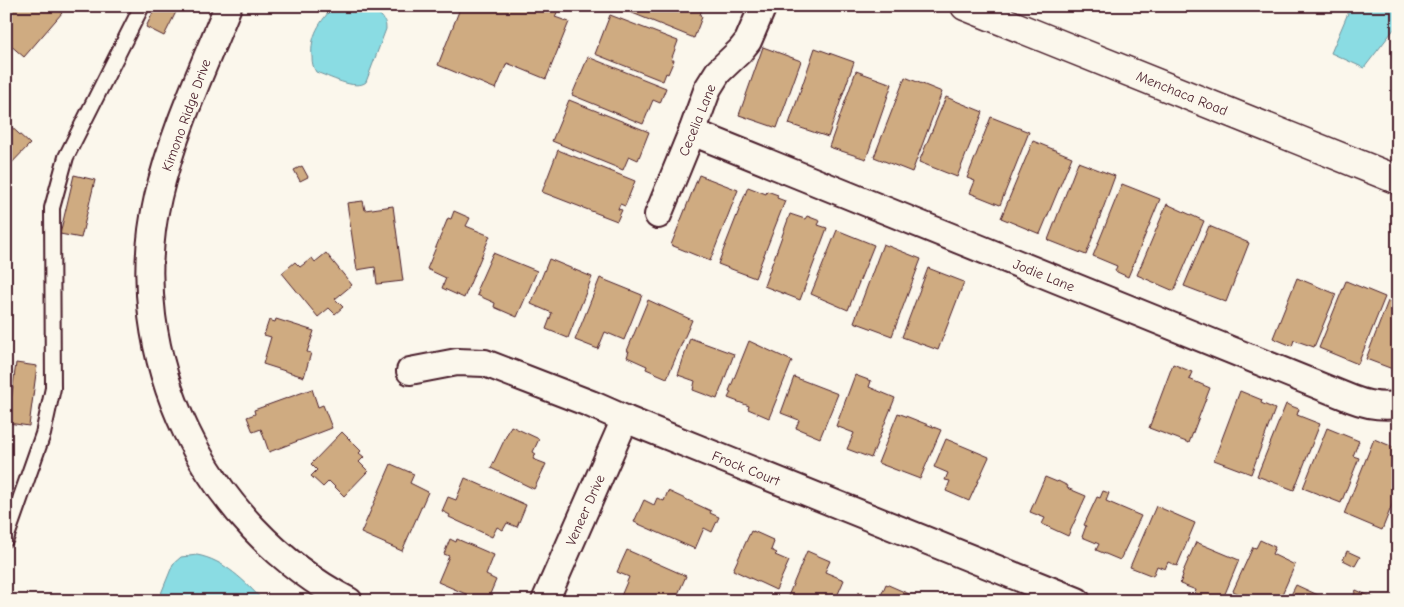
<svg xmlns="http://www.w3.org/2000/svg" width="1404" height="607" font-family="'Comic Neue',sans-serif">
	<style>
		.water { fill: #8adce3; stroke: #709099 }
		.building { fill: #cfab81; stroke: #4a1f2b }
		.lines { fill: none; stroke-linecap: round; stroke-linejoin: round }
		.service-casing { stroke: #4a1f2b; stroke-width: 18 }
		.minor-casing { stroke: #4a1f2b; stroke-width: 30 }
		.secondary-casing { stroke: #4a1f2b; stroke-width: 31 }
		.service { stroke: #fbf7ec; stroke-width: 14 }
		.minor { stroke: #fbf7ec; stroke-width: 26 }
		.secondary { stroke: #fbf7ec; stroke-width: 28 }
		.labels { text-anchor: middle; stroke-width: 5; stroke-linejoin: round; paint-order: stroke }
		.street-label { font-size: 14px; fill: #4a1f2b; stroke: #fbf7ec }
	</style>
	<rect width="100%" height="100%" fill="#fbf7ec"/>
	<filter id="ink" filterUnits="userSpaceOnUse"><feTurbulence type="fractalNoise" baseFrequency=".02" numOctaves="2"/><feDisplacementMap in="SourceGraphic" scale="10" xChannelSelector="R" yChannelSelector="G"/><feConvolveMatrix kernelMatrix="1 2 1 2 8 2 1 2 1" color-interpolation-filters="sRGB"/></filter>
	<g filter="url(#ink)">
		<!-- water -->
		<g class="water">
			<path d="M334 6C351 6 387 6 386 29L366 82C356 91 328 76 316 72 313 67 312 63 312 57 310 35 320 22 334 6Z"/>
			<path d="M1351 6H1398V24L1364 68 1331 53Z"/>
			<path d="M197 555C224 560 245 581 263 601H158L173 564 181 557Z"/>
		</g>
		<!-- building -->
		<g class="building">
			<path d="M6 6H54L62 13 24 57 9 44 6 47Z"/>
			<path d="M156 6H179L164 36 146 27Z"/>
			<path d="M461 6H528L537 10 538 6H548L558 10 555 17 569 22 546 79 507 63 496 89 438 65Z"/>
			<path d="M615 6H703L700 15 702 17 694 38Z"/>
			<path d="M610 15 678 41 671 60H674L668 74 666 73 663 81 595 54Z"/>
			<path d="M763 47 801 61 777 128 739 115Z"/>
			<path d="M815 48 854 62 828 137 789 124Z"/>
			<path d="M588 57 666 88 660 103 653 100 643 124 572 95Z"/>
			<path d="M856 71 892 84 866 159 829 147Z"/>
			<path d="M905 77 942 92 912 172 874 157Z"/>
			<path d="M946 97 983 112 957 177 919 162Z"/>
			<path d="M569 100 649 132 638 160 629 156 623 170 552 141Z"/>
			<path d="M991 117 1029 132 1000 205 970 193 975 181 967 178Z"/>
			<path d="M6 122 30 144 6 169Z"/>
			<path d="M1033 141 1072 157 1040 234 1001 218Z"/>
			<path d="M558 150 635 181 625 206 620 204 618 209 622 210 617 221 542 192Z"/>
			<path d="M1078 162 1115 176 1086 255 1048 240Z"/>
			<path d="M302 166 308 177 300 181 294 170Z"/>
			<path d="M74 175 95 180 81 238 60 234Z"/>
			<path d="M699 175 738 190 710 261 671 245Z"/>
			<path d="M1122 184 1160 199 1128 277 1115 271 1117 266 1093 256Z"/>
			<path d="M748 187 766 194 767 191 778 195 777 198 785 201 755 278 718 264Z"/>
			<path d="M363 201 365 210 393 206 403 281 377 284 375 267 357 270 347 203Z"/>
			<path d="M1167 204 1204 221 1174 291 1137 275Z"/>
			<path d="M454 211 470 218 466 226 490 236 464 298 442 288 446 278 427 269 448 218 451 219Z"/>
			<path d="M790 214 805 219 807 216 820 221 818 225 827 228 800 300 764 286Z"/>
			<path d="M1209 226 1249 243 1226 302 1184 286Z"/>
			<path d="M837 230 874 245 848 310 811 294Z"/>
			<path d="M883 244 921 259 892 336 854 322Z"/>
			<path d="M326 253 352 285 335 299 343 307 335 314 329 308 318 317 282 273 295 262 300 267 312 258 315 262Z"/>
			<path d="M493 253 537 271 517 317 494 307 495 303 477 295 479 290 477 289Z"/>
			<path d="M549 259 592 277 568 338 546 329 552 313 531 304Z"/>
			<path d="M928 268 964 282 938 350 902 337Z"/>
			<path d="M600 278 642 295 624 340 605 332 598 349 575 340Z"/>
			<path d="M1297 278 1336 294 1314 347 1294 340 1292 346 1273 338Z"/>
			<path d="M1346 281 1385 297 1358 364 1319 348Z"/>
			<path d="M648 300 692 320 667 378 646 369 647 366 627 357 629 351H627Z"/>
			<path d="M1388 301 1398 305V371L1366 359Z"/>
			<path d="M276 319 314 331 307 352 311 353 304 377 263 364 271 337 264 335 269 320 275 322Z"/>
			<path d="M690 338 734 354 717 399 693 390 695 381 678 375Z"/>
			<path d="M749 341 792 361 769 418 748 409 749 406 728 398 731 392 729 391Z"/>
			<path d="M16 363 37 366 29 426 8 423Z"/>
			<path d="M1173 364 1192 372 1189 379 1210 388 1189 443 1149 428Z"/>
			<path d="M855 375 871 381 869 387 895 398 871 458 847 449 854 433 836 426Z"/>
			<path d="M794 377 838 394 820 438 796 428 799 420 781 413Z"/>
			<path d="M312 389 318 407 323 405 332 428 269 452 261 429 253 432 247 417 255 414 254 410Z"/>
			<path d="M1240 391 1262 400 1261 403 1275 409 1251 474 1214 460Z"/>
			<path d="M1286 404 1299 409 1297 415 1320 424 1294 490 1257 476Z"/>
			<path d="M898 413 941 430 920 479 878 463Z"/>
			<path d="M511 426 539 439 533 452 536 454 533 459 546 464 534 489 491 468Z"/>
			<path d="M1327 428 1359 441 1353 456 1359 458 1341 503 1303 488Z"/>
			<path d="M342 432 361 451 359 453 364 457 359 462 368 471 344 496 329 481 323 487 311 476 317 470 311 464Z"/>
			<path d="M946 439 989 457 969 501 946 491 950 481 945 480 948 473 934 467Z"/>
			<path d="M1374 439 1398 449V490L1382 530 1344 514Z"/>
			<path d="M391 464 414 474 410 483 428 492 402 551 361 533Z"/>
			<path d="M1045 477 1057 482 1058 481 1068 486 1067 488 1086 496 1068 536 1042 524 1045 518 1030 512Z"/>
			<path d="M465 478 526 505 517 527 507 523 503 530 497 527 492 537 449 517 450 515 442 511 448 497 456 500Z"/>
			<path d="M668 491 711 511 710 513 719 517 712 532 704 528 695 549 634 522 644 500 654 505 657 498 664 501Z"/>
			<path d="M1103 491 1109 493 1106 501 1141 516 1120 560 1096 550 1099 544 1082 537 1086 526 1084 525 1097 497 1100 498Z"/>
			<path d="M1156 506 1195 523 1177 566 1168 562 1165 569 1157 566 1153 576 1130 567Z"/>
			<path d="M751 531 753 532V531L773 540 772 541 774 542 771 550 777 553 775 555 789 561 776 590 733 570Z"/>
			<path d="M450 539 456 542 457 539 494 555 486 575 496 580 487 601H482L438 582 449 556 444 554Z"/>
			<path d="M1260 540 1275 547 1272 554 1295 565 1279 601H1252V600L1233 591 1253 547 1256 548Z"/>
			<path d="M1196 542 1239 560 1222 601H1213L1195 593 1196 590 1180 584 1183 575 1182 574Z"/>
			<path d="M627 550 686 576 675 601H632L621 596 629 577 617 572Z"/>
			<path d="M807 551 830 561 825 572 844 580 835 601H786Z"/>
			<path d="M1347 551 1360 557 1355 566 1343 560Z"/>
			<path d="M886 584 909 594 907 601H856L859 592 879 600Z"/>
			<path d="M1296 585 1331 601H1288Z"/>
			<path d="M1356 590 1380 601H1351Z"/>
		</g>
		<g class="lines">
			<defs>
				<path id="service" d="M6 539 43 434 53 388 52 208 66 157 142 6"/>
				<g id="minor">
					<path d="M228 6C203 69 173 131 158 197 121 356 206 526 349 601"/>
					<path d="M692 132 1352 399C1367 405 1381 407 1398 405"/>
					<path d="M658 215 692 132 708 88 718 72 740 51 748 41 763 6"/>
					<path d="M410 371 457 362 485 363 591 404 625 419 1077 601"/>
					<path d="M545 601 625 419"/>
				</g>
				<path id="secondary" d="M965 6 1398 180"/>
			</defs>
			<!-- service casing -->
			<use href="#service" class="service-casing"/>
			<!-- minor casing -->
			<use href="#minor" class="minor-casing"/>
			<!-- secondary casing -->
			<use href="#secondary" class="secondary-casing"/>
			<!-- service -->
			<use href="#service" class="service"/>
			<!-- minor -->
			<use href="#minor" class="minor"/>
			<!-- secondary -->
			<use href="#secondary" class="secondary"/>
		</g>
	</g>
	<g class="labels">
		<!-- street labels -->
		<g class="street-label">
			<text transform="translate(1182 93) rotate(22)" y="5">Menchaca Road</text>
			<text transform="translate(186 115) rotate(-70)" y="5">Kimono Ridge Drive</text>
			<text transform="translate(697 120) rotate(-68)" y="5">Cecelia Lane</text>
			<text transform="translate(1044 275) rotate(22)" y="5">Jodie Lane</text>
			<text transform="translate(746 468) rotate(22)" y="5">Frock Court</text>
			<text transform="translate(585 510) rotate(-66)" y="5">Veneer Drive</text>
		</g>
	</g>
	<!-- margin -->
	<rect width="1404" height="607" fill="none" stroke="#fbf7ec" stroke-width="25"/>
	<rect x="12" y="12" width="1379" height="582" fill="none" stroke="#4a1f2b" stroke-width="2" filter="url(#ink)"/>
</svg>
